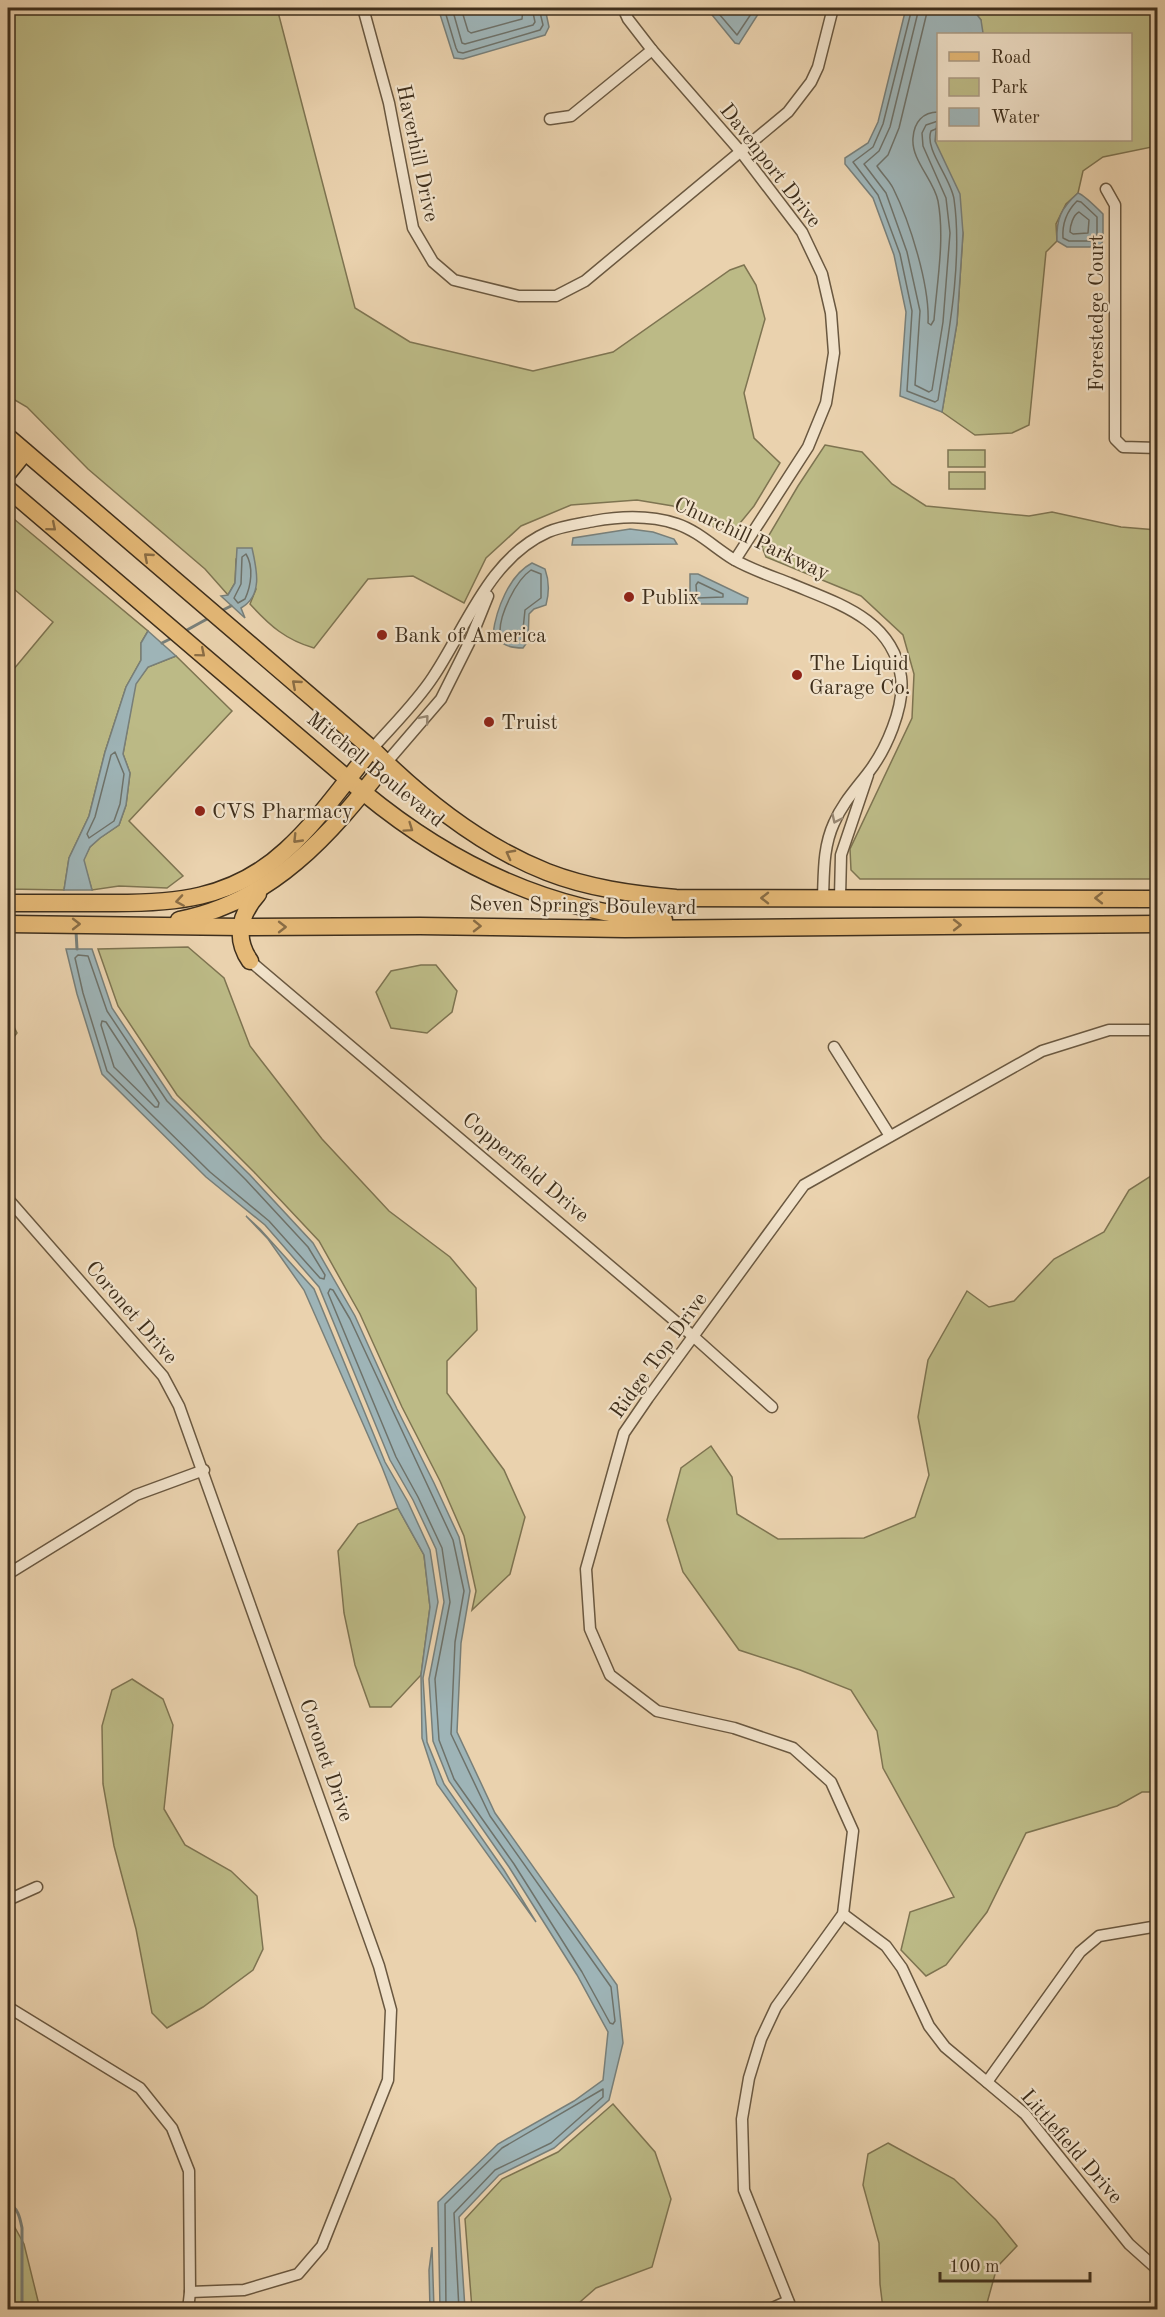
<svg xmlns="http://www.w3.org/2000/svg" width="1165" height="2317" font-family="'Old Standard TT',serif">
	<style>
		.green { fill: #bcba86; stroke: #7e7451; stroke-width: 1.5 }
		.water { fill: #9eb4b7; stroke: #787f79; stroke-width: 1.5 }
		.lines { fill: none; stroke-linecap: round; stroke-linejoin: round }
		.shore { stroke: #6e726a; stroke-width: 1.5 }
		.stream { stroke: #787f79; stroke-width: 3 }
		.minor-casing { stroke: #6a5840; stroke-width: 13 }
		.primary-casing { stroke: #3f2f1c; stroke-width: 19 }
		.minor { stroke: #f1e2ca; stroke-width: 10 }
		.primary { stroke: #e5b977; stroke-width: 16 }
		.oneway { stroke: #8a6d45 }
		.oneway2 { stroke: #988873 }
		.poi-dot { fill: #8f2418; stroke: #f1e2ca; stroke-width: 2 }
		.labels { text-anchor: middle; stroke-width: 4.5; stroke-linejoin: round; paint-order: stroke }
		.street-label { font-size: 21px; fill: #3f2f1c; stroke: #f1e2ca }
		.poi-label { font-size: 21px; fill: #3f2f1c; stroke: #f1e2ca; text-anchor: start }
	</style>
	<rect width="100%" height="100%" fill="#ead2ae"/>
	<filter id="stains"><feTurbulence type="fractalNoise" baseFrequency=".00333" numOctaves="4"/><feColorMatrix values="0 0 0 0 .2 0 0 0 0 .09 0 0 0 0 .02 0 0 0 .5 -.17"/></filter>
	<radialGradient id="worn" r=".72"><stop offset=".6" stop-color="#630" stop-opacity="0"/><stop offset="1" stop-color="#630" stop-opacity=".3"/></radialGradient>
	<!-- green -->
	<g class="green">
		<path d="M8 8H277L355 308 410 342 533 371 613 352 730 270 744 265 756 285 765 319 744 393 754 438 780 463 754 506 736 528 718 529 673 506 637 500 571 505 521 526 486 558 464 603 413 576 368 579 314 648C286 640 270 626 250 604L256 589 236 560 235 583 228 595 205 569 88 469 27 407 8 396Z"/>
		<path d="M972 8H1157V146L1103 157 1083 171 1078 193 1066 204 1056 224 1057 241 1046 252 1029 425 1012 433 975 435 942 412 957 323 963 233 935 141 938 110V140H1130V34H981V20Z"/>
		<path d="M825 445 862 452 892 484 926 506 1029 516 1052 512 1121 527 1157 530V879H860L851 870 850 849 912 718 914 674 903 635 861 596 766 557 762 547 798 486Z"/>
		<rect x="948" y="450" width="37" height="17"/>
		<rect x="949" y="472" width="36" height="17"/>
		<path d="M8 514 148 631 141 643V660L126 687 105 752 89 816 69 858 64 890 8 889V676L53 622 8 584Z"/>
		<path d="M176 656 232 711 129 821 183 876 167 888 119 886 92 890 83 860 90 847 100 838 119 825 126 805 130 773 123 754 135 684 148 667Z"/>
		<path d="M188 947 224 978 250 1046 322 1139 389 1211 450 1257 476 1288 477 1330 447 1361V1393L504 1470 525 1517 510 1574 472 1610 476 1591 464 1536 440 1481 402 1407 360 1314 319 1241 254 1172 177 1095 118 1006 98 949Z"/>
		<path d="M421 965H436L457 991 452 1012 427 1033 391 1028 376 992 391 971Z"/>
		<path d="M8 1015 17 1033 8 1045Z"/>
		<path d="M1157 1172V1792H1142L1117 1806 1026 1833 987 1912 946 1965 926 1976 901 1950 910 1912 954 1897 883 1768 877 1731 851 1690 800 1670 739 1650 683 1572 667 1520 681 1468 711 1446 732 1477 737 1514 778 1539 864 1538 915 1517 929 1475 918 1417 928 1360 967 1291 989 1307 1014 1301 1054 1259 1104 1232 1129 1190Z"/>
		<path d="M398 1508 424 1555 430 1607 421 1675 391 1707H370L355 1665 344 1613 338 1551 358 1524Z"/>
		<path d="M132 1679 163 1699 173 1725 164 1809 185 1845 231 1871 257 1896 263 1949 253 1970 203 2007 167 2028 152 2013 136 1929 114 1846 103 1784 102 1726 112 1690Z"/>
		<path d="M613 2104 655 2152 671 2199 652 2267 596 2288 572 2309H472L465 2219 502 2179 558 2152Z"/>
		<path d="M888 2143 954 2179 996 2220 1017 2246 997 2267 987 2303 993 2309H883L880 2284 879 2243 863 2185 868 2154Z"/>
		<path d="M8 2215 24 2244 40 2309H8Z"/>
	</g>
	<!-- water -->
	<g class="water">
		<path d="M438 8H545L549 27 545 35 463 59 454 58Z"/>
		<path d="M708 8H762L739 44 735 43 708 10Z"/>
		<path d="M906 8H972L981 20 983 33 938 34V110L935 141 960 194 963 233 957 323 942 412 900 396 906 312 894 255 873 198 845 164V158L868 143 878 122Z"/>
		<path d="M1078 193C1084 195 1097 208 1103 214V238L1102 243 1097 247H1067L1057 241C1056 219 1061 208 1078 193Z"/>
		<path d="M630 529 653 532 674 539 677 544 572 545 573 538Z"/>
		<path d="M237 548H252C257 570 263 596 241 608L245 618 221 596 228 595 235 583Z"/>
		<path d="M532 563 545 569C549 580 549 594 546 605L534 609 529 614 528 641 523 648C509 648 502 645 493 634 496 610 509 575 532 563Z"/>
		<path d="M690 574H698L748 598 747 604H690Z"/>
		<path d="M148 631 176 656 148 667 136 684 123 754 130 773 126 805 119 825 100 838 90 847 84 860 92 890H64L69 858 89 816 105 752 126 687 141 660V643Z"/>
		<path d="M66 949H92L112 1008 172 1098 250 1175 313 1243 355 1316 397 1409 434 1483 459 1537 470 1591 461 1643 457 1732 495 1813 617 1985 623 2043 609 2100 554 2148 499 2175 459 2217 465 2309H440L438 2202 498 2144 574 2101 603 2080 608 2032 577 1975 509 1867 449 1781 433 1741 429 1679 444 1602 436 1549 413 1500 390 1460 319 1287 265 1225 206 1177 102 1074 77 994Z"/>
		<path d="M246 1216 260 1229 314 1289 385 1462 408 1502 430 1550 438 1602 423 1678 427 1742 444 1784 504 1870 536 1922 437 1784 422 1738 421 1675 430 1607 424 1555 398 1508 382 1467 304 1290 268 1239Z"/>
		<path d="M432 2247 434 2309 430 2310 429 2270Z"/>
	</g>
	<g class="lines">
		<!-- shore -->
		<g class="shore">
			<path d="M444 8 456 48 458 52 463 53 540 30 543 25 539 8"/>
			<path d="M452 8 462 43 465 44 533 25 535 22 532 8"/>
			<path d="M461 8 468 31 471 33 522 19 523 8"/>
			<path d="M714 8 737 35 755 8"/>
			<path d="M912 8 883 124 873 147 853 162 878 195 900 254 912 311 907 391 935 402 938 400C948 337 963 262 954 199 951 178 924 149 931 131L938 128"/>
			<path d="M919 8 890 127 879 151 864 164 886 193 907 252 920 311 915 385 929 392 932 390 943 322 950 233 946 198 923 146 922 133 926 125 938 121"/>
			<path d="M928 8 899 128 888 155 877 166C882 174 889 180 893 188 910 222 930 286 928 323L931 325 934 320C937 282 945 239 938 201 934 180 911 160 913 138 914 122 923 112 938 112"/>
			<path d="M1077 201 1081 202 1097 217V237L1095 241H1069L1063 238C1062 223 1067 211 1077 201Z"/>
			<path d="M1079 212 1089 220 1088 233 1073 234 1070 232C1070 226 1073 215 1079 212Z"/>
			<path d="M246 554C254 567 251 586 245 599L238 603 234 598 241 584 242 557Z"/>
			<path d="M531 570 541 574V598L525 610 522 639 519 642 511 641 500 633C499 615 516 580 531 570Z"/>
			<path d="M698 582 723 594V597L697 598 696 585Z"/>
			<path d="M115 752 124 774 120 804 114 821 89 838 87 834 95 817 111 755Z"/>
			<path d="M78 955 88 956 107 1011 167 1101 246 1180 308 1247 325 1275 324 1279 320 1278 269 1221 210 1172 107 1071 83 993 75 958Z"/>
			<path d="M102 1021 106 1022 159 1103 158 1107H155L114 1067 101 1025Z"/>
			<path d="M330 1289 333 1290 350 1319 453 1540 464 1591 455 1642 451 1734 490 1816 611 1987 615 2021 613 2024 610 2023 582 1972 514 1864 454 1779 439 1740 435 1679 450 1602 442 1548 418 1497 396 1457 328 1293Z"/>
			<path d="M446 2310 445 2204 502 2148 603 2089V2097L551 2143 495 2170 454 2213 459 2310"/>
		</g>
		<!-- stream -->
		<g class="stream">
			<path d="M223 610 231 606"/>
			<path d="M187 630 207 619"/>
			<path d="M162 643 170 639"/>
			<path d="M76 931 77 949"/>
			<path d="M8 2204C18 2207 20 2218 22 2228V2310"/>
		</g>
		<defs>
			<g id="minor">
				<path d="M363 8 389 103 413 228 433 262 454 280 519 296H556L585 281 788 112 811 82 818 67 833 8"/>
				<path d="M623 8 628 19 652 50 741 152 802 232 822 274 831 313 834 353 826 403 808 447 735 560"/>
				<path d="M550 119 571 116 652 50"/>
				<path d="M1106 189 1115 205V439L1123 447 1158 448"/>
				<path d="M372 749C392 726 416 703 433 677 466 628 489 558 548 532 562 526 579 524 594 521 622 516 650 515 677 524 698 531 715 548 733 559 750 569 771 576 789 583 836 603 893 618 901 677 905 707 886 750 868 773 855 790 842 804 834 823 823 847 824 872 823 897"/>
				<path d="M386 763 441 699 469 643 488 596"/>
				<path d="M840 897 841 855 868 775"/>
				<path d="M250 961 694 1337 772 1407"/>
				<path d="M834 1047 890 1136"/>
				<path d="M8 1199 163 1376 179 1406 379 1966 391 2010 388 2080 322 2246 298 2274 244 2290 190 2292"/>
				<path d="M8 1574 136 1495 204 1470"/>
				<path d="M8 1900 37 1887"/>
				<path d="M843 1914 886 1946 902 1968 929 2026 945 2047 1025 2114 1129 2244 1158 2270"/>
				<path d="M8 2007 140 2088 172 2128 189 2171 190 2292 188 2310"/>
				<path d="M987 2082 1080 1952 1099 1936 1158 1926"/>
				<path d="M768 2310 788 2301"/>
				<path d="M792 2310 744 2190 742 2119 749 2078 761 2039 776 2007 843 1914 853 1831 831 1782 793 1748 734 1728 657 1711 610 1675 590 1629 586 1569 624 1433 648 1398 804 1185 1042 1051 1109 1030H1158"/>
			</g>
			<g id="primary">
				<path d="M8 437 372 749C422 799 481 846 547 872 588 888 632 894 676 898L1158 899"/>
				<path d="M8 473 25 452"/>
				<path d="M8 489 363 792C450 864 550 912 664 920"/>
				<path d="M8 903C39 903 71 903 103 903 173 904 232 900 286 850 319 820 344 783 372 749"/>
				<path d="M179 920C272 902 330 835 386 763"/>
				<path d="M8 924 241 927 420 926 625 929 1158 924"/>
				<path d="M250 961C234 938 240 914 258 894"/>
			</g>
		</defs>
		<!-- minor casing -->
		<use href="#minor" class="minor-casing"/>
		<!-- primary casing -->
		<use href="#primary" class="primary-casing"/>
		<!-- minor -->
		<use href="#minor" class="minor"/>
		<!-- primary -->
		<use href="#primary" class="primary"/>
	</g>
	<!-- one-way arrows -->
	<defs><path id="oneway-chevron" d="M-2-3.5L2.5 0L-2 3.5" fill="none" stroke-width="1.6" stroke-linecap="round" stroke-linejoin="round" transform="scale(1.5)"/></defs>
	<g class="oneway">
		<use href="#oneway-chevron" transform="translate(52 527) rotate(40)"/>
		<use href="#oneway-chevron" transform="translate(148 557) rotate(-139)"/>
		<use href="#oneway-chevron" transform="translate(201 653) rotate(40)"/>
		<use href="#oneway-chevron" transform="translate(296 684) rotate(-139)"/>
		<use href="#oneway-chevron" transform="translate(409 828) rotate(35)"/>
		<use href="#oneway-chevron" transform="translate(297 839) rotate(134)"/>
		<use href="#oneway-chevron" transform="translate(510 854) rotate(-152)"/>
		<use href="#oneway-chevron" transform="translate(765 898) rotate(180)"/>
		<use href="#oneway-chevron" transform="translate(1099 898) rotate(-180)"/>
		<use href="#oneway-chevron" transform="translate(180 901) rotate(171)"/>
		<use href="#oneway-chevron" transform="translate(76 924)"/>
		<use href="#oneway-chevron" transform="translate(957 925)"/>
		<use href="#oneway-chevron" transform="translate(477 926) rotate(1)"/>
		<use href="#oneway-chevron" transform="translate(282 927)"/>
	</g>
	<g class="oneway2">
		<use href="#oneway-chevron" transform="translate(425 719) rotate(-50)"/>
		<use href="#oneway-chevron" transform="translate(836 819) rotate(115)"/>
	</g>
	<!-- markers -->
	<g class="poi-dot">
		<circle cx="629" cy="597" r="6"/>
		<circle cx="382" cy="635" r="6"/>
		<circle cx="797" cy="675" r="6"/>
		<circle cx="489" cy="722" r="6"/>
		<circle cx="200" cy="811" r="6"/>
	</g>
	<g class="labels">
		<!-- street labels -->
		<g class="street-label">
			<text transform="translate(418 153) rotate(78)" y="7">Haverhill Drive</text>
			<text transform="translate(771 165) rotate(52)" y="7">Davenport Drive</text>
			<text transform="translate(1096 313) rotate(-90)" y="7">Forestedge Court</text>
			<text transform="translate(752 538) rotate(25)" y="7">Churchill Parkway</text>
			<text transform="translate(376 769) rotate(39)" y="7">Mitchell Boulevard</text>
			<text transform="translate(583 905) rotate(1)" y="7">Seven Springs Boulevard</text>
			<text transform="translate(526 1167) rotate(40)" y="7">Copperfield Drive</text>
			<text transform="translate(132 1312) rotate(49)" y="7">Coronet Drive</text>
			<text transform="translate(658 1355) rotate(-54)" y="7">Ridge Top Drive</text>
			<text transform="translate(327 1760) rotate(71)" y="7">Coronet Drive</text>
			<text transform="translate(1072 2146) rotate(49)" y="7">Littlefield Drive</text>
		</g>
		<!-- poi labels -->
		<g class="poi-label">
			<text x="641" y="604">Publix</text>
			<text x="394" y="642">Bank of America</text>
			<text x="809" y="670">The Liquid<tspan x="809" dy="24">Garage Co.</tspan></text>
			<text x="501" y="729">Truist</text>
			<text x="212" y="818">CVS Pharmacy</text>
		</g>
	</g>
	<!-- margin -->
	<rect width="1165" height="2317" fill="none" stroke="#ead2ae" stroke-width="30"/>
	<rect x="9" y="9" width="1147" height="2299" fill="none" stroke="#3f2f1c" stroke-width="3"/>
	<rect x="15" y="15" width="1135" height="2287" fill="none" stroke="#3f2f1c" stroke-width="1.5"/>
	<!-- legend -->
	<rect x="937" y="33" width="195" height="108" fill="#f1e2ca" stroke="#aa9a84" stroke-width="1.5"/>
	<rect x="949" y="52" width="30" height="9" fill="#e5b977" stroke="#aa9a84" stroke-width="1.5"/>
	<text x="991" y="63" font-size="18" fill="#3f2f1c">Road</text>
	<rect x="949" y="78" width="30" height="18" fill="#bcba86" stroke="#aa9a84" stroke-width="1.5"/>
	<text x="991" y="93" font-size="18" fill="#3f2f1c">Park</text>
	<rect x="949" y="108" width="30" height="18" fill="#9eb4b7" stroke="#aa9a84" stroke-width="1.5"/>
	<text x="991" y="123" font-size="18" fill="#3f2f1c">Water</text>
	<!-- scale -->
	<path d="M940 2272v9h150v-9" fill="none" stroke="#3f2f1c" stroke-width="3"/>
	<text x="949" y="2272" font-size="18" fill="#3f2f1c" stroke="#f1e2ca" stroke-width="4.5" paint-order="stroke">100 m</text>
	<rect width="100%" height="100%" filter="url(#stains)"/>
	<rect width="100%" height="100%" fill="url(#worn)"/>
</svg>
